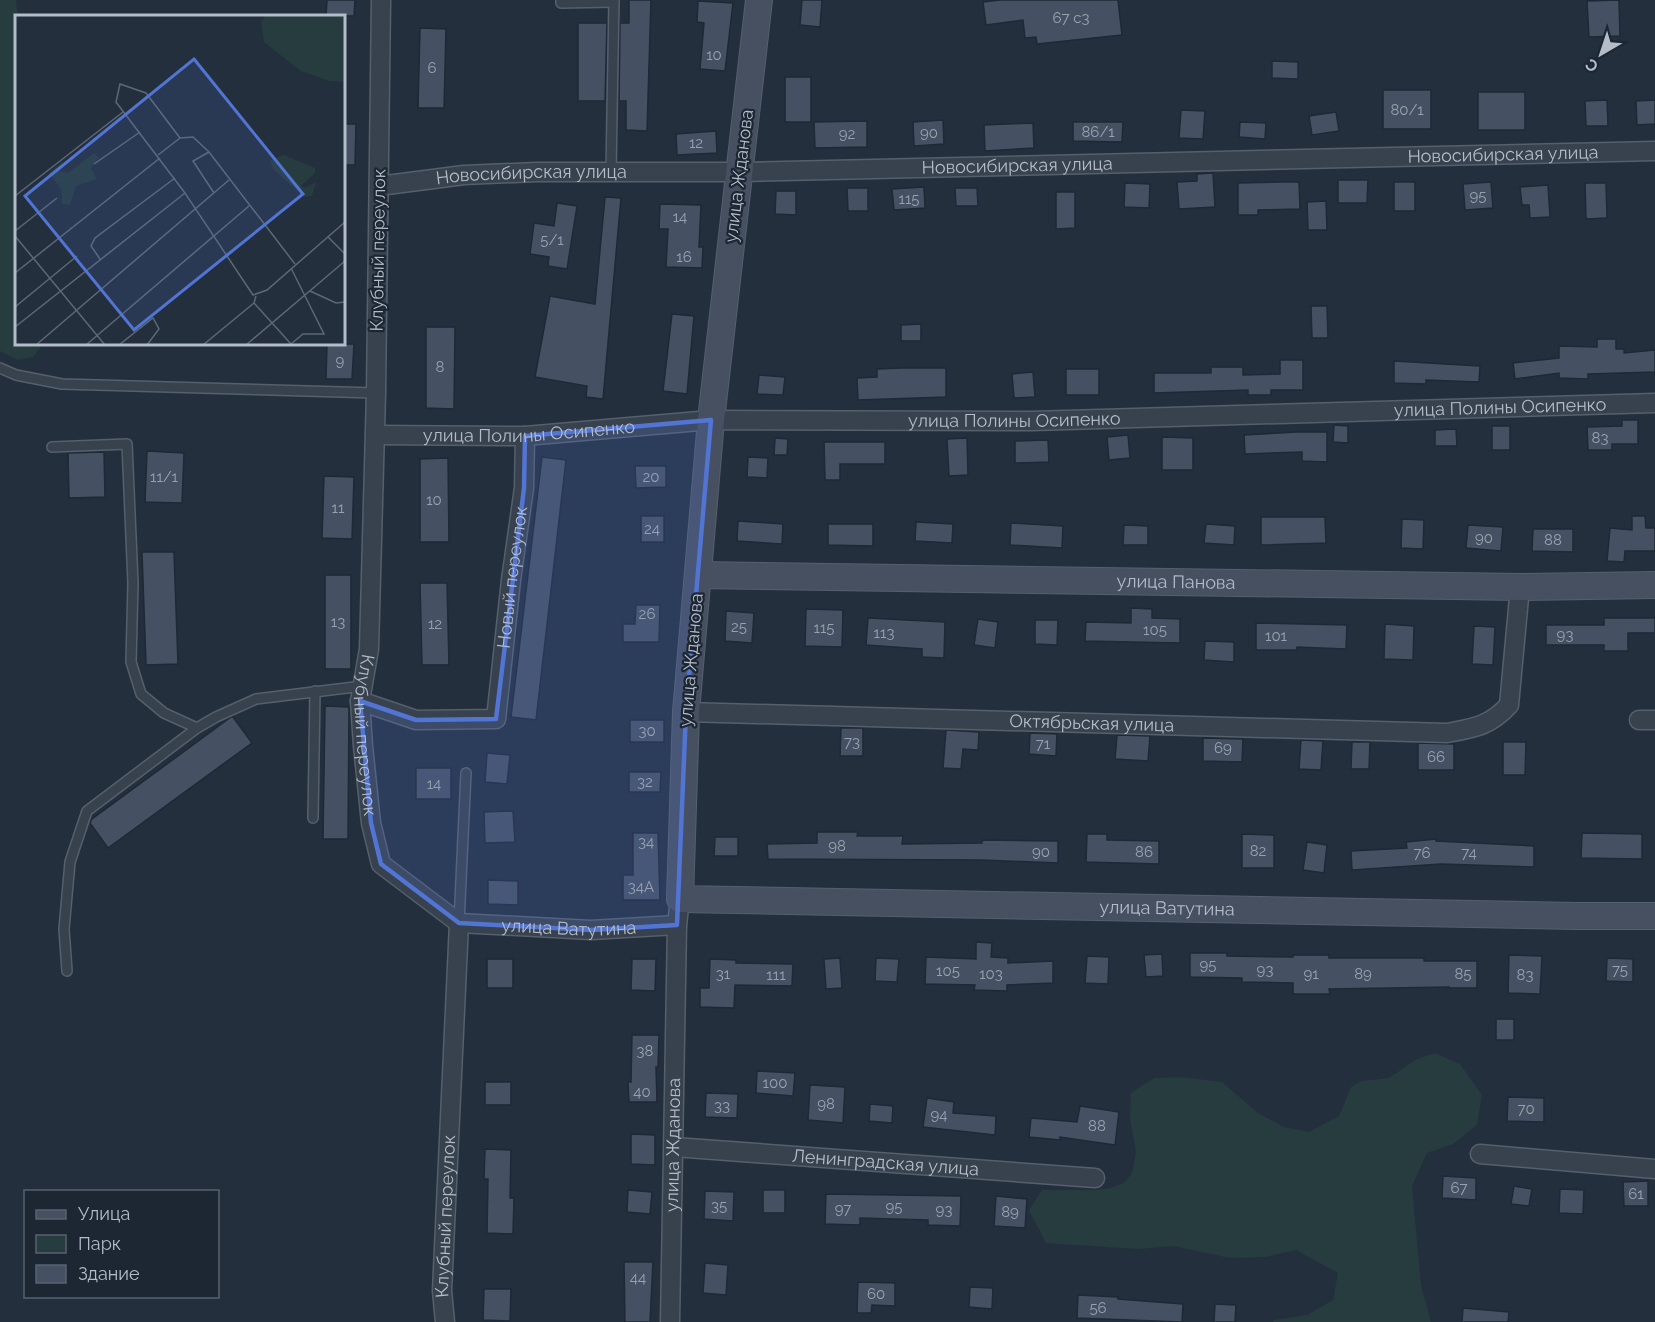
<svg xmlns="http://www.w3.org/2000/svg" width="1655" height="1322" font-family="Raleway,sans-serif">
	<style>
		.green { fill: #263c3f }
		.building { fill: #455162; stroke: #1f2835; stroke-width: 1.5 }
		.lines { fill: none; stroke-linecap: round; stroke-linejoin: round }
		.lane-casing { stroke: #565f6c; stroke-width: 12 }
		.street-casing { stroke: #565f6c; stroke-width: 21 }
		.secondary-casing { stroke: #565f6c; stroke-width: 28 }
		.lane { stroke: #38414e; stroke-width: 9 }
		.street { stroke: #38414e; stroke-width: 18 }
		.secondary { stroke: #465061; stroke-width: 26 }
		.marked { fill: #5274d3; fill-opacity: 0.2; stroke: #5274d3; stroke-width: 4.5; stroke-linejoin: round }
		.labels { text-anchor: middle; stroke-width: 4.5; stroke-linejoin: round; paint-order: stroke }
		.number-label { font-size: 15px; fill: #98a1af }
		.street-label { font-size: 18px; fill: #b4bcc9; stroke: #1d2633 }
		.inset-road { fill: none; stroke: #5e6776; stroke-width: 1.5 }
		.view { fill: #5274d3; fill-opacity: 0.15; stroke: #5274d3; stroke-width: 3 }
		.inset-edge { fill: none; stroke: #b4bcc9; stroke-width: 3 }
	</style>
	<rect width="100%" height="100%" fill="#242f3e"/>
	<!-- green -->
	<g class="green">
		<path d="M0 0H16L18 16H16V344H43L33 357 18 360 0 351Z"/>
		<path d="M1435 1053 1460 1064 1482 1095 1477 1125 1453 1144 1427 1153 1412 1186 1421 1285 1431 1322H1273L1274 1320 1307 1315 1333 1300 1338 1273 1296 1250 1265 1257 1230 1258 1173 1246 1138 1249 1046 1243 1029 1210 1042 1190H1095L1111 1188 1124 1183 1132 1173 1136 1153 1130 1118 1131 1093 1154 1078 1181 1077 1222 1082 1258 1113 1284 1127 1309 1132 1339 1116 1351 1087 1362 1081 1389 1078 1415 1060Z"/>
	</g>
	<!-- building -->
	<g class="building">
		<path d="M327 0H355L354 16H326Z"/>
		<path d="M629 0H651L647 131 626 130V101H619L620 23H629Z"/>
		<path d="M802 0H822L820 27 800 25Z"/>
		<path d="M1000 0H1118L1122 35 1037 44 1036 37 1025 38 1023 20 986 25 983 2Z"/>
		<path d="M1619 0 1620 36 1589 37 1587 1Z"/>
		<path d="M698 1 733 3 725 71 700 69 704 23 697 22Z"/>
		<path d="M578 23H607L605 101H578Z"/>
		<path d="M420 28 446 29 444 108H418Z"/>
		<path d="M1272 61 1298 62V79L1272 78Z"/>
		<rect x="785" y="77" width="26" height="45"/>
		<rect x="1383" y="90" width="48" height="39"/>
		<rect x="1478" y="92" width="47" height="38"/>
		<path d="M1607 100 1608 126H1586L1585 101Z"/>
		<path d="M1655 100V124L1637 125 1636 101Z"/>
		<path d="M1181 110 1205 111 1203 139 1179 138Z"/>
		<path d="M1336 112 1339 131 1312 135 1309 116Z"/>
		<path d="M943 120 944 144 914 146 913 122Z"/>
		<path d="M867 121V147L815 148 814 122Z"/>
		<path d="M1073 122H1123L1122 142 1073 141Z"/>
		<path d="M1240 122 1266 123 1265 139 1239 137Z"/>
		<path d="M1033 123 1034 148 985 151 984 125Z"/>
		<path d="M344 124H356L355 165H344Z"/>
		<path d="M716 131 717 153 677 155 676 134Z"/>
		<path d="M1213 173 1215 207 1179 209 1177 182 1197 181V174Z"/>
		<path d="M1338 180H1368L1367 203H1338Z"/>
		<path d="M1280 182H1299L1300 209 1258 210V215H1238V183Z"/>
		<rect x="1394" y="182" width="21" height="29"/>
		<path d="M1491 182 1493 208 1465 210 1463 184Z"/>
		<path d="M1125 183 1150 184 1149 208 1124 207Z"/>
		<path d="M1585 183H1606L1607 218 1586 219Z"/>
		<path d="M1548 185 1550 217 1530 218 1529 205H1522L1520 187Z"/>
		<path d="M924 187 925 208 894 210 892 189Z"/>
		<path d="M847 188H868V211H848Z"/>
		<path d="M955 188H977L978 206H956Z"/>
		<path d="M776 191H796V215L775 214Z"/>
		<path d="M1056 192H1075V228L1056 229Z"/>
		<path d="M605 197 621 198 603 399 586 397 587 386 535 377 550 296 595 304Z"/>
		<path d="M1326 201 1327 230H1308L1307 202Z"/>
		<path d="M557 203 577 206 567 269 548 266 549 257 530 254 534 223 554 226Z"/>
		<path d="M660 204 701 205 699 247H703L702 268 666 267 668 229H659Z"/>
		<path d="M1311 306H1327L1328 338H1312Z"/>
		<path d="M672 314 694 316 687 394 663 391Z"/>
		<path d="M921 324V341H901V325Z"/>
		<path d="M426 327H455L454 409 426 408Z"/>
		<path d="M1597 339H1616V349H1624V353L1655 350V372L1588 374V379L1559 378V373L1515 379 1513 363 1559 358V346L1597 347Z"/>
		<path d="M327 344H354L352 379H326Z"/>
		<path d="M1280 360H1303V390H1271V395H1248V390L1154 393V373H1211V367H1243V375L1280 374Z"/>
		<path d="M1394 361 1480 366 1479 382 1426 380V384L1394 383Z"/>
		<path d="M902 368H946V397L858 400 857 378 877 377V369Z"/>
		<rect x="1066" y="369" width="33" height="26"/>
		<path d="M1033 372 1035 397 1014 398 1012 374Z"/>
		<path d="M759 375 785 377 783 395 757 394Z"/>
		<path d="M1622 420H1638V444H1612V450H1588L1587 427 1622 426Z"/>
		<path d="M1334 425 1348 426V443L1333 442Z"/>
		<rect x="1492" y="426" width="18" height="24"/>
		<path d="M1456 429 1457 446H1435V430Z"/>
		<path d="M1297 432H1327V462L1302 461V452L1245 454 1244 435Z"/>
		<path d="M1128 435 1130 458 1109 460 1107 437Z"/>
		<path d="M1162 437 1193 438V470H1162Z"/>
		<path d="M775 438 788 439 787 455H774Z"/>
		<path d="M967 438 968 475 949 476 947 439Z"/>
		<path d="M1048 440 1049 462 1015 463V441Z"/>
		<path d="M824 442H885V464H840V480H825Z"/>
		<path d="M147 451 184 453 182 503 145 502Z"/>
		<path d="M104 452 105 497 69 498 68 453Z"/>
		<path d="M542 457 566 460 536 720 511 717Z"/>
		<path d="M748 457 768 458 767 478 747 477Z"/>
		<path d="M448 458 449 542H420V459Z"/>
		<path d="M635 466H666V487L636 488Z"/>
		<path d="M324 476 354 477 352 539 322 538Z"/>
		<rect x="641" y="516" width="23" height="26"/>
		<path d="M1632 516H1645L1646 528H1655V551H1625L1624 562 1607 561 1610 528 1632 530Z"/>
		<path d="M1261 517H1325L1326 543 1261 545Z"/>
		<path d="M1402 519 1424 520 1423 549 1401 548Z"/>
		<path d="M738 521 783 524 782 544 737 541Z"/>
		<path d="M916 522 953 524 952 543 915 541Z"/>
		<path d="M1011 523 1063 526 1062 548 1010 545Z"/>
		<path d="M828 524H873V546L828 545Z"/>
		<path d="M1206 524 1235 526 1234 545 1204 543Z"/>
		<path d="M1124 525 1148 526V545H1123Z"/>
		<path d="M1468 525 1503 527 1501 551 1466 548Z"/>
		<path d="M1533 529H1573V552L1532 551Z"/>
		<path d="M142 552H174L178 664 146 665Z"/>
		<rect x="325" y="575" width="26" height="94"/>
		<path d="M420 583H447L449 665H422Z"/>
		<path d="M636 605H660L659 642H623V624H635Z"/>
		<path d="M1131 608 1152 609V618L1180 619V643L1085 641 1086 622 1131 623Z"/>
		<path d="M806 609 843 610 842 647 805 646Z"/>
		<path d="M726 611 754 613 752 643 725 641Z"/>
		<path d="M868 618 945 622 944 658 922 657V649L866 645Z"/>
		<path d="M1604 618H1655V633H1628V651H1604V645H1546V625H1604Z"/>
		<path d="M978 619 998 622 995 648 974 645Z"/>
		<path d="M1035 620H1058L1057 645 1035 644Z"/>
		<path d="M1256 623 1347 625 1346 649 1297 647V650H1256Z"/>
		<path d="M1385 624 1414 626 1413 660 1384 659Z"/>
		<path d="M1474 626 1495 627 1493 665 1472 664Z"/>
		<path d="M1205 641 1234 642V662L1204 660Z"/>
		<path d="M325 706 349 707 348 839H323Z"/>
		<path d="M231 717H233L252 743 108 848 90 823 92 819Z"/>
		<rect x="630" y="720" width="34" height="22"/>
		<path d="M841 728H863V756H840Z"/>
		<path d="M946 730 979 732 978 750 963 749 961 769 943 768Z"/>
		<path d="M1030 733 1057 734 1056 756 1029 754Z"/>
		<path d="M1117 735 1150 736 1148 761 1115 759Z"/>
		<path d="M1203 738 1243 739 1242 762 1203 761Z"/>
		<path d="M1301 740 1323 741 1321 770 1299 769Z"/>
		<path d="M1352 742H1370L1369 769H1351Z"/>
		<path d="M1503 742H1526L1525 775H1503Z"/>
		<path d="M1418 743 1454 744V770H1418Z"/>
		<path d="M487 753 510 755 507 784 485 782Z"/>
		<rect x="416" y="768" width="35" height="31"/>
		<path d="M629 772H661L660 792H629Z"/>
		<path d="M513 811 515 842 485 843 484 812Z"/>
		<path d="M817 832H858L857 836H903L902 844 982 843V840L1058 841V863L981 860 768 859 767 844 817 843Z"/>
		<path d="M633 833H658L660 900H623V875H633Z"/>
		<path d="M1582 833 1642 834V859L1581 858Z"/>
		<path d="M1087 834H1107V840L1159 841V864L1086 862Z"/>
		<path d="M1242 834 1274 835V868H1242Z"/>
		<path d="M715 837H738V856H714Z"/>
		<path d="M1436 839V841L1534 846V867L1441 864 1352 870 1351 851 1407 848 1406 842Z"/>
		<path d="M1307 842 1327 845 1324 873 1303 870Z"/>
		<path d="M488 880 518 881V905L488 904Z"/>
		<path d="M976 942 992 943 991 957 1008 958V963L1053 961V983L1007 985V991L974 990 975 985 925 984 926 957 976 959Z"/>
		<path d="M1190 953H1227V956L1293 957V955H1329V958H1424V961H1477V988H1449V987L1329 989 1330 994H1293V983L1242 982V978L1190 977Z"/>
		<path d="M1162 954 1163 976 1146 977 1144 955Z"/>
		<path d="M1509 955 1542 956 1540 994 1508 993Z"/>
		<path d="M1087 956 1109 957 1108 984 1085 983Z"/>
		<path d="M840 958 842 988 826 989 824 959Z"/>
		<path d="M876 958 899 959 897 982 875 981Z"/>
		<path d="M1607 958 1633 959V982L1606 981Z"/>
		<rect x="487" y="959" width="26" height="29"/>
		<path d="M632 959H656L655 991 631 990Z"/>
		<path d="M710 959 736 960V963L793 964 792 986 735 985 734 1008 700 1007V988H709Z"/>
		<rect x="1496" y="1019" width="18" height="21"/>
		<path d="M632 1035H659L658 1067H656L657 1102H629L628 1082H631Z"/>
		<path d="M757 1071 795 1073 793 1096 756 1093Z"/>
		<rect x="485" y="1082" width="26" height="23"/>
		<path d="M810 1085 845 1087 843 1123 808 1120Z"/>
		<path d="M706 1093 738 1094 737 1118 705 1117Z"/>
		<path d="M1508 1097 1544 1098V1122L1507 1121Z"/>
		<path d="M927 1098 954 1102 953 1113 996 1116 995 1135 923 1127Z"/>
		<path d="M870 1104 893 1106 892 1123 869 1121Z"/>
		<path d="M1080 1106 1119 1112 1115 1145 1060 1137V1140L1029 1137 1031 1118 1077 1122Z"/>
		<path d="M631 1134 655 1135V1165L631 1164Z"/>
		<path d="M485 1149 511 1150 510 1198H514L513 1234 487 1233 488 1179H484Z"/>
		<path d="M1443 1176 1476 1178V1200L1442 1198Z"/>
		<path d="M1648 1181V1206H1624L1623 1182Z"/>
		<path d="M1514 1186 1532 1189 1529 1206 1511 1204Z"/>
		<path d="M1560 1189 1584 1190 1583 1214 1559 1213Z"/>
		<path d="M628 1190 652 1192 650 1214 627 1212Z"/>
		<rect x="763" y="1190" width="22" height="23"/>
		<path d="M705 1191 734 1192 733 1221 704 1219Z"/>
		<path d="M826 1194 961 1196 960 1226 928 1225V1220L860 1218V1225L825 1224Z"/>
		<path d="M996 1196 1027 1199 1025 1228 994 1226Z"/>
		<path d="M624 1262H653L650 1322H625Z"/>
		<path d="M705 1263 728 1265 726 1295 703 1293Z"/>
		<path d="M858 1282 895 1283V1306L872 1305 871 1313H857Z"/>
		<path d="M970 1287 993 1288 992 1309 969 1307Z"/>
		<path d="M484 1289H511L510 1321 483 1320Z"/>
		<path d="M1078 1295 1118 1297V1299L1183 1304 1182 1322 1077 1318Z"/>
		<path d="M1215 1304 1236 1305 1235 1322H1214Z"/>
		<path d="M1463 1308 1509 1312 1508 1322H1462Z"/>
	</g>
	<g class="lines">
		<defs>
			<g id="lane">
				<path d="M561 0V3L614 2"/>
				<path d="M611 171 614 0"/>
				<path d="M0 368 16 375 62 384 376 393"/>
				<path d="M52 447 127 444 133 583 131 662 141 694 164 713 197 728"/>
				<path d="M313 818 315 691"/>
				<path d="M459 923 466 773"/>
				<path d="M67 971 64 929 70 862 87 811 197 728 216 717 256 699 363 686"/>
			</g>
			<g id="street">
				<path id="s1" d="M381 0 376 393 369 649 360 701 363 746 371 823 381 864 459 923"/>
				<path id="s2" d="M379 186 464 175 537 172H741L1655 151"/>
				<path id="s3" d="M375 435 525 436 711 420 1032 421 1655 403"/>
				<path id="s4" d="M360 701 416 720 496 719 511 580 524 488 525 436"/>
				<path id="s5" d="M686 712 1447 733C1474 728 1490 726 1509 705L1520 587"/>
				<path d="M1639 720H1655"/>
				<path id="s6" d="M459 923 591 930 677 925"/>
				<path id="s7" d="M674 1147 1095 1178"/>
				<path d="M1480 1154 1655 1169"/>
				<path id="s8" d="M445 1322 442 1291 459 923"/>
				<path id="s9" d="M670 1322 677 925 680 899"/>
			</g>
			<g id="secondary">
				<path id="s10" d="M759 0 711 420 686 712 680 899 1576 916H1655"/>
				<path id="s11" d="M698 575 1520 587 1655 585"/>
			</g>
		</defs>
		<!-- lane casing -->
		<use href="#lane" class="lane-casing"/>
		<!-- street casing -->
		<use href="#street" class="street-casing"/>
		<!-- secondary casing -->
		<use href="#secondary" class="secondary-casing"/>
		<!-- lane -->
		<use href="#lane" class="lane"/>
		<!-- street -->
		<use href="#street" class="street"/>
		<!-- secondary -->
		<use href="#secondary" class="secondary"/>
	</g>
	<!-- marked area -->
	<path class="marked" d="M711 420 686 712 677 925 591 930 459 923 381 864 371 823 360 701 416 720 496 719 524 488 525 436Z"/>
	<g class="labels">
		<!-- number labels -->
		<g class="number-label">
			<text x="1071" y="23">67 с3</text>
			<text x="714" y="60">10</text>
			<text x="432" y="73">6</text>
			<text x="1407" y="115">80/1</text>
			<text x="1098" y="137">86/1</text>
			<text x="929" y="138">90</text>
			<text x="847" y="139">92</text>
			<text x="696" y="148">12</text>
			<text x="1478" y="201">95</text>
			<text x="909" y="204">115</text>
			<text x="680" y="222">14</text>
			<text x="552" y="245">5/1</text>
			<text x="684" y="262">16</text>
			<text x="340" y="366">9</text>
			<text x="440" y="372">8</text>
			<text x="1600" y="443">83</text>
			<text x="164" y="482">11/1</text>
			<text x="651" y="482">20</text>
			<text x="434" y="505">10</text>
			<text x="338" y="513">11</text>
			<text x="652" y="534">24</text>
			<text x="1484" y="543">90</text>
			<text x="1553" y="545">88</text>
			<text x="647" y="619">26</text>
			<text x="338" y="627">13</text>
			<text x="435" y="629">12</text>
			<text x="739" y="632">25</text>
			<text x="824" y="633">115</text>
			<text x="1155" y="635">105</text>
			<text x="884" y="638">113</text>
			<text x="1565" y="640">93</text>
			<text x="1276" y="641">101</text>
			<text x="647" y="736">30</text>
			<text x="852" y="747">73</text>
			<text x="1043" y="749">71</text>
			<text x="1223" y="753">69</text>
			<text x="1436" y="762">66</text>
			<text x="645" y="787">32</text>
			<text x="434" y="789">14</text>
			<text x="646" y="847">34</text>
			<text x="837" y="851">98</text>
			<text x="1258" y="856">82</text>
			<text x="1041" y="857">90</text>
			<text x="1144" y="857">86</text>
			<text x="1422" y="858">76</text>
			<text x="1469" y="858">74</text>
			<text x="641" y="892">34А</text>
			<text x="1208" y="970">95</text>
			<text x="1265" y="975">93</text>
			<text x="1620" y="975">75</text>
			<text x="948" y="976">105</text>
			<text x="723" y="979">31</text>
			<text x="991" y="979">103</text>
			<text x="1311" y="979">91</text>
			<text x="1363" y="979">89</text>
			<text x="1463" y="979">85</text>
			<text x="776" y="980">111</text>
			<text x="1525" y="980">83</text>
			<text x="645" y="1056">38</text>
			<text x="775" y="1088">100</text>
			<text x="642" y="1097">40</text>
			<text x="826" y="1109">98</text>
			<text x="722" y="1111">33</text>
			<text x="1526" y="1114">70</text>
			<text x="939" y="1120">94</text>
			<text x="1097" y="1131">88</text>
			<text x="1459" y="1193">67</text>
			<text x="1636" y="1199">61</text>
			<text x="719" y="1211">35</text>
			<text x="894" y="1212">95</text>
			<text x="843" y="1214">97</text>
			<text x="944" y="1215">93</text>
			<text x="1010" y="1217">89</text>
			<text x="638" y="1283">44</text>
			<text x="876" y="1299">60</text>
			<text x="1098" y="1313">56</text>
		</g>
		<!-- street labels -->
		<g class="street-label">
			<text dy="6" stroke="none"><textPath href="#s2" startOffset="1125">Новосибирская улица</textPath></text>
			<text dy="6" stroke="none"><textPath href="#s2" startOffset="639">Новосибирская улица</textPath></text>
			<text dy="6" stroke="none"><textPath href="#s2" startOffset="153">Новосибирская улица</textPath></text>
			<text transform="translate(739 176) rotate(-83)" y="6">улица Жданова</text>
			<text transform="translate(378 250) rotate(-89)" y="6">Клубный переулок</text>
			<text dy="6" stroke="none"><textPath href="#s3" startOffset="1126">улица Полины Осипенко</textPath></text>
			<text dy="6" stroke="none"><textPath href="#s3" startOffset="640">улица Полины Осипенко</textPath></text>
			<text dy="6" stroke="none"><textPath href="#s3" startOffset="154">улица Полины Осипенко</textPath></text>
			<text dy="6" stroke="none"><textPath href="#s4" startOffset="282">Новый переулок</textPath></text>
			<text dy="6" stroke="none"><textPath href="#s11" startOffset="478">улица Панова</textPath></text>
			<text transform="translate(691 660) rotate(-85)" y="6">улица Жданова</text>
			<text dy="6" stroke="none"><textPath href="#s5" startOffset="406">Октябрьская улица</textPath></text>
			<text dy="6" stroke="none"><textPath href="#s1" startOffset="736">Клубный переулок</textPath></text>
			<text dy="6" stroke="none"><textPath href="#s10" startOffset="1390">улица Ватутина</textPath></text>
			<text dy="6" stroke="none"><textPath href="#s6" startOffset="110">улица Ватутина</textPath></text>
			<text dy="6" stroke="none"><textPath href="#s9" startOffset="177">улица Жданова</textPath></text>
			<text dy="6" stroke="none"><textPath href="#s7" startOffset="212">Ленинградская улица</textPath></text>
			<text dy="6" stroke="none"><textPath href="#s8" startOffset="106">Клубный переулок</textPath></text>
		</g>
	</g>
	<!-- overview -->
	<g transform="translate(15 15)">
		<rect width="330" height="330" fill="#242f3e"/>
		<path d="M251 0H330V67L314 66 286 56 249 27 246 7ZM79 138 84 143 76 153 82 164 61 171 55 190 47 189 46 174 34 158 48 146 45 156 53 158ZM269 140 300 153V158L286 171 290 173 301 167 297 181 289 182 258 154 255 145Z" fill="#263c3f"/>
		<path class="inset-road" d="M165 123 131 78 105 69 101 87 170 178M165 123 178 122 194 137 280 249M194 137 178 146 199 178M143 140 165 123M79 149 125 117M0 181 108 97M0 216 42 183M0 221 90 330M313 222 330 239M85 244 76 231 80 223 160 163M276 253 309 319H288L276 329M0 258 145 143M295 276 321 288 330 287M241 281 239 288 276 329M0 292 62 241M0 312 170 178 238 280 252 275 330 207M21 330 214 165M71 330 234 191M104 330 138 303 144 314 132 330M188 330 239 288M231 330 330 246"/>
		<path class="view" d="M179 44 288 179 119 315 10 181Z"/>
		<rect width="330" height="330" class="inset-edge"/>
	</g>
	<!-- legend -->
	<rect x="24" y="1190" width="195" height="108" fill="#1d2633" stroke="#59626f" stroke-width="1.5"/>
	<rect x="36" y="1210" width="30" height="9" fill="#465061" stroke="#59626f" stroke-width="1.5"/>
	<text x="78" y="1220" font-size="18" fill="#b4bcc9">Улица</text>
	<rect x="36" y="1235" width="30" height="18" fill="#263c3f" stroke="#59626f" stroke-width="1.5"/>
	<text x="78" y="1250" font-size="18" fill="#b4bcc9">Парк</text>
	<rect x="36" y="1265" width="30" height="18" fill="#455162" stroke="#59626f" stroke-width="1.5"/>
	<text x="78" y="1280" font-size="18" fill="#b4bcc9">Здание</text>
	<!-- north arrow -->
	<g transform="translate(1601 54) rotate(219)" stroke="#1d2633" stroke-width="4.5" paint-order="stroke">
	<path d="M0-4.5L10 22L0 15L-10 22Z" fill="#b4bcc9"/>
	<text y="-9" font-size="16" font-weight="bold" text-anchor="middle" fill="#b4bcc9">С</text>
	</g>
</svg>
